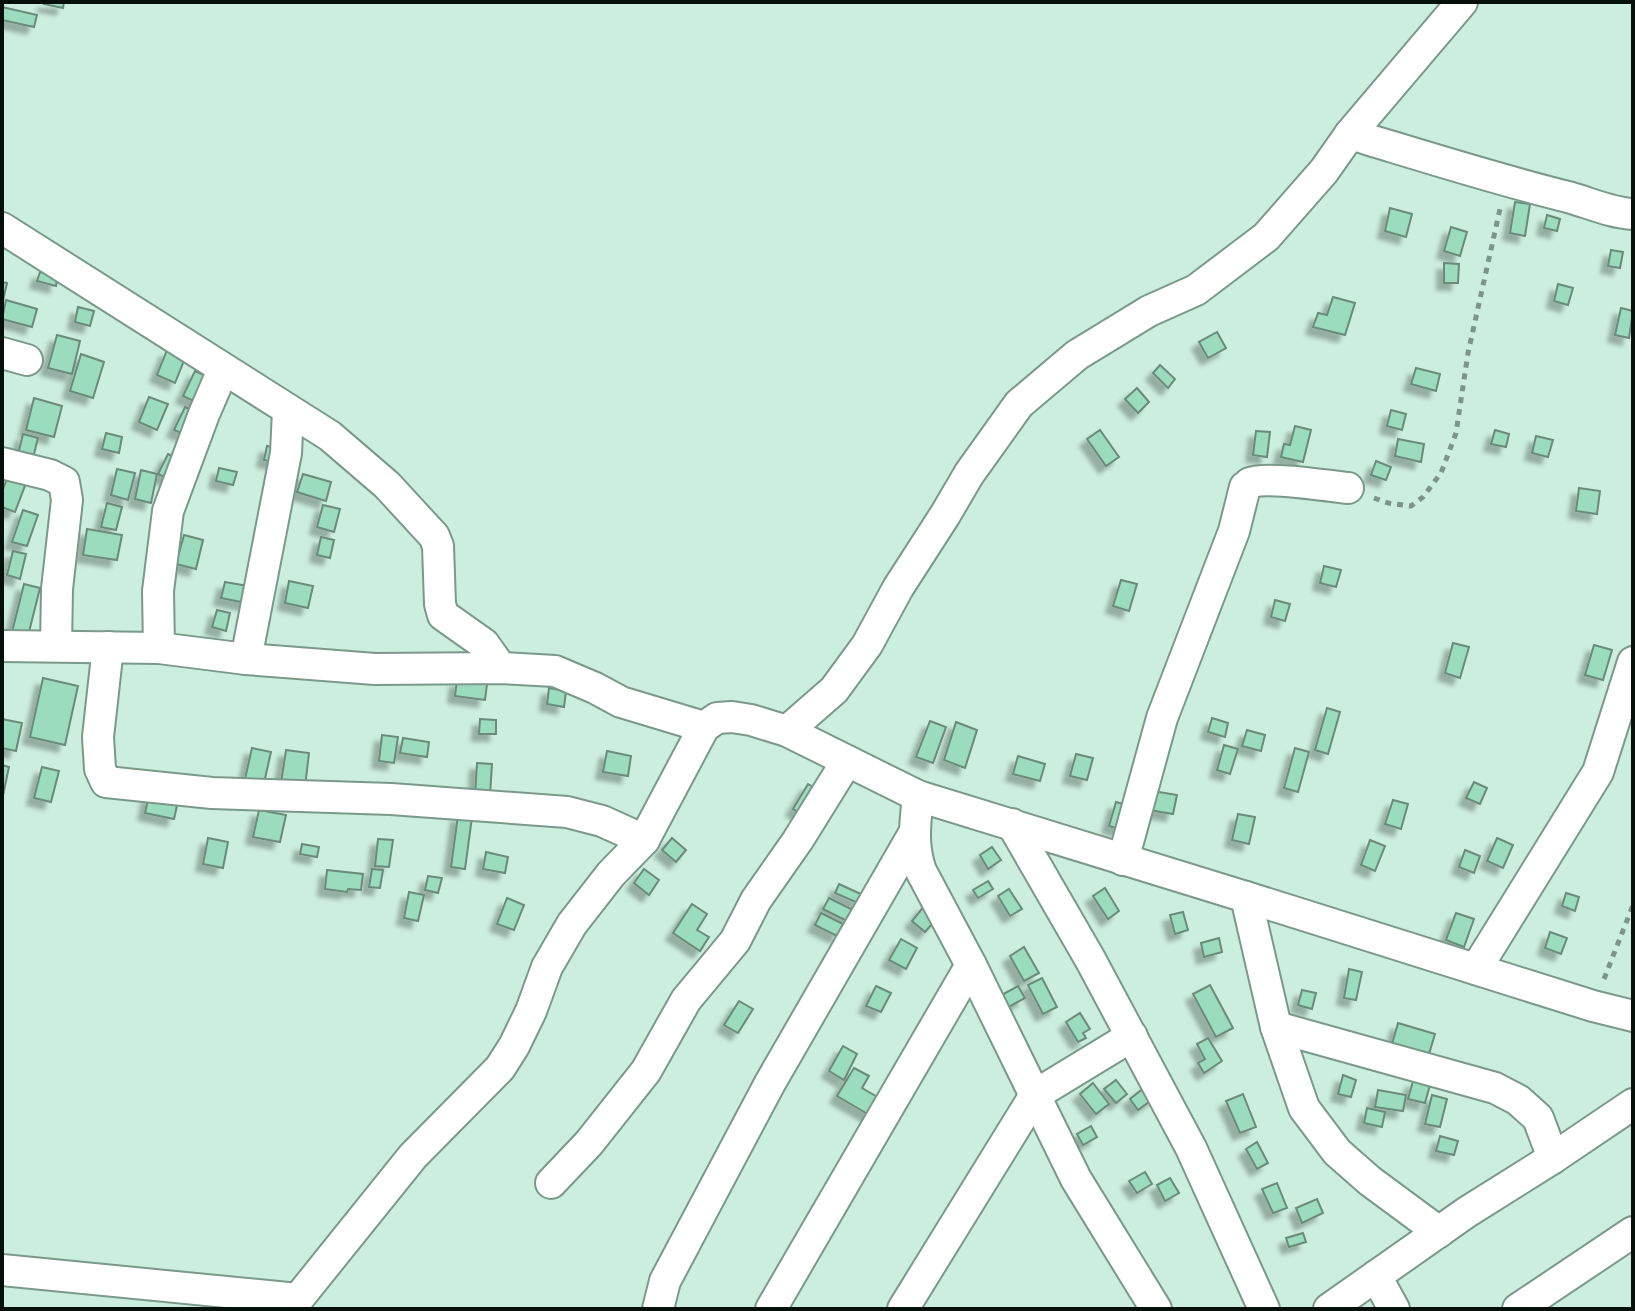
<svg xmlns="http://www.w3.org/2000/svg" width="1635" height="1311" font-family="Mulish,sans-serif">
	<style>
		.building { fill: #9bdcbe; stroke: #6b8a7b; stroke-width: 2; filter: url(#shadow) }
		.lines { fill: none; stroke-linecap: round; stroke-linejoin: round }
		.minor-casing { stroke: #7a998a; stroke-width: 34 }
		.path { stroke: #7c958a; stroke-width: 5; stroke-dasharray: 6 6; stroke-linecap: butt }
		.minor { stroke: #fff; stroke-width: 30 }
	</style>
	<defs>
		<filter id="shadow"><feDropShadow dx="-7" dy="7" stdDeviation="2" flood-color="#0004"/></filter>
	</defs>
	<rect width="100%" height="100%" fill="#cceede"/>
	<!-- building -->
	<g class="building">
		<path d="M45 2H64L63 8 44 4Z"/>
		<path d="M2 7 37 15 34 27 2 20Z"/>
		<path d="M1515 202 1530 204 1525 236 1510 233Z"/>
		<path d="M1390 208 1412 214 1406 237 1385 231Z"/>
		<path d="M1547 215 1560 219 1557 231 1544 228Z"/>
		<path d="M1451 227 1467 232 1460 256 1444 251Z"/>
		<path d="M1611 250 1623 252 1620 268 1608 266Z"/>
		<path d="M1444 263 1459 264 1458 283H1444Z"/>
		<path d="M40 272 58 276 56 286 37 281Z"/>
		<path d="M2 282 7 283 2 305Z"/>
		<path d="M1558 284 1573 288 1568 305 1554 301Z"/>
		<path d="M1333 297 1355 303 1345 335 1313 327 1318 313 1327 315Z"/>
		<path d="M6 300 37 309 32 327 2 319Z"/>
		<path d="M78 307 94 311 90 326 75 322Z"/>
		<path d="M1621 308 1633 311 1629 338 1615 335Z"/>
		<path d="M1217 332 1226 348 1208 358 1199 342Z"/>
		<path d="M57 335 80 341 72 374 48 368Z"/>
		<path d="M167 350 185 358 175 383 157 375Z"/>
		<path d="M81 354 104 362 93 398 70 391Z"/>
		<path d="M1160 365 1175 379 1168 388 1153 373Z"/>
		<path d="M1416 368 1440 374 1436 391 1411 384Z"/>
		<path d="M195 371 210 378 198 403 183 396Z"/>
		<path d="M1137 388 1149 402 1138 413 1125 399Z"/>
		<path d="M149 397 168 404 157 430 139 422Z"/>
		<path d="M34 398 62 406 54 437 26 430Z"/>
		<path d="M185 407 199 414 189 436 174 430Z"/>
		<path d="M1391 410 1406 414 1402 430 1387 426Z"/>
		<path d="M1295 426 1311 430 1303 462 1281 457 1284 444 1290 445Z"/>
		<path d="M1100 430 1119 457 1106 466 1087 439Z"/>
		<path d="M1495 430 1509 434 1506 447 1491 444Z"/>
		<path d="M1256 431 1270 432 1267 457 1253 455Z"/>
		<path d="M106 433 122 437 119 453 102 449Z"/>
		<path d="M23 434 38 438 31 466 16 463Z"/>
		<path d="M1536 436 1553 440 1548 457 1532 453Z"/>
		<path d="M1398 439 1424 444 1421 462 1395 456Z"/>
		<path d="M267 446 282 449 279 463 264 460Z"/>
		<path d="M168 454 182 461 173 481 158 474Z"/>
		<path d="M1376 461 1391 467 1386 480 1371 475Z"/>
		<path d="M219 468 237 472 233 485 216 481Z"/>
		<path d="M117 469 135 473 128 500 111 495Z"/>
		<path d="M141 470 157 474 151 503 135 499Z"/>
		<path d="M303 474 331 482 326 501 297 492Z"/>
		<path d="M8 476 26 483 15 512 2 507V492Z"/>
		<path d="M1579 488 1600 491 1597 514 1576 511Z"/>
		<path d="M107 503 122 507 116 530 101 527Z"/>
		<path d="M323 505 340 509 334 532 317 527Z"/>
		<path d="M23 510 38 515 27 546 12 542Z"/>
		<path d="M87 529 122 535 117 560 83 555Z"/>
		<path d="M184 535 203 540 196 569 176 564Z"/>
		<path d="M321 537 334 540 330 558 317 555Z"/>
		<path d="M13 551 26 554 20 579 7 575Z"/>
		<path d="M1324 566 1341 570 1336 587 1320 583Z"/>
		<path d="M1121 580 1137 584 1129 611 1113 606Z"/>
		<path d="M289 581 313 586 308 608 285 603Z"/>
		<path d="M225 582 254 587 251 604 221 598Z"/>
		<path d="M24 584 40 588 28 636 12 632Z"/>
		<path d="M1275 600 1290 604 1285 621 1271 617Z"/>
		<path d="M217 610 230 613 226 631 212 627Z"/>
		<path d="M1453 643 1469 647 1460 678 1445 673Z"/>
		<path d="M1594 645 1612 650 1603 680 1585 675Z"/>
		<path d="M43 678 78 686 65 745 30 737Z"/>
		<path d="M457 680 487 684 485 700 455 696Z"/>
		<path d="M549 688 566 691 564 707 547 704Z"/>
		<path d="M1327 708 1340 712 1328 754 1315 750Z"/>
		<path d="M1212 718 1228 723 1225 737 1208 732Z"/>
		<path d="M2 719 22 723 16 751 2 748Z"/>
		<path d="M480 719 496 720V734H479Z"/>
		<path d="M930 721 946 727 933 763 916 757Z"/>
		<path d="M956 722 977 730 965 768 944 760Z"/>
		<path d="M1247 730 1265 735 1261 751 1242 746Z"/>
		<path d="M382 735 398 737 394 763 379 761Z"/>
		<path d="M403 738 429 742 427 757 400 753Z"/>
		<path d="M1224 745 1238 749 1230 774 1217 770Z"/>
		<path d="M252 748 271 752 264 783 245 779Z"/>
		<path d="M1295 748 1309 752 1298 792 1284 788Z"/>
		<path d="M286 750 309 753 305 787 281 783Z"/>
		<path d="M607 751 631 756 628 776 603 772Z"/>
		<path d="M1076 754 1093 758 1087 780 1070 776Z"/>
		<path d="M1018 756 1045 764 1040 781 1013 774Z"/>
		<path d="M477 763 492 764 490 795H475Z"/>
		<path d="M2 765 9 767 2 800Z"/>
		<path d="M42 767 59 771 51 802 34 798Z"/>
		<path d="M1474 782 1487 788 1480 804 1466 798Z"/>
		<path d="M808 784 820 791 805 816 793 809Z"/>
		<path d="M1153 791 1177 795 1173 814 1149 810Z"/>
		<path d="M149 795 178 801 174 819 145 813Z"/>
		<path d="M1393 800 1408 804 1401 829 1385 824Z"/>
		<path d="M1116 802 1130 806 1123 830 1109 826Z"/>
		<path d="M259 810 286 815 280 842 253 837Z"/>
		<path d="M1238 814 1255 817 1249 844 1232 840Z"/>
		<path d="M458 815 472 817 465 869 451 867Z"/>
		<path d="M208 838 228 842 223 868 203 864Z"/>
		<path d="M672 838 686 850 676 862 662 850Z"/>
		<path d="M1497 838 1513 845 1503 868 1487 861Z"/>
		<path d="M378 839 393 840 389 867 375 866Z"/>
		<path d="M1370 840 1385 846 1375 871 1361 865Z"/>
		<path d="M302 844 319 847 317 857 300 854Z"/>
		<path d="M992 847 1001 860 988 869 980 855Z"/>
		<path d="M1465 850 1480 856 1474 873 1459 867Z"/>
		<path d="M486 852 508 857 505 873 483 869Z"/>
		<path d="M372 869 383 870 380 888 369 887Z"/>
		<path d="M644 869 659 880 649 895 634 883Z"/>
		<path d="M327 870 363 874 361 890 348 889 347 892 325 889Z"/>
		<path d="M428 876 442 878 438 893 425 890Z"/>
		<path d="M988 881 993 889 978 898 973 890Z"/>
		<path d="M839 884 863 895 858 903 835 893Z"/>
		<path d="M1105 888 1119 911 1108 919 1093 896Z"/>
		<path d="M1009 889 1022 909 1010 916 998 896Z"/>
		<path d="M409 892 424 895 418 921 404 918Z"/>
		<path d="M1566 893 1579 897 1575 911 1562 906Z"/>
		<path d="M507 898 524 905 514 930 497 924Z"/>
		<path d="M829 898 855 911 849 922 823 909Z"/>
		<path d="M692 904 707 914 697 930 709 937 700 951 673 933Z"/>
		<path d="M925 905 939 916 925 932 912 921Z"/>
		<path d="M1183 912 1188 930 1175 934 1170 915Z"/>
		<path d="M821 913 843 924 837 936 815 925Z"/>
		<path d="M1456 913 1474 919 1464 947 1446 940Z"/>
		<path d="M1550 932 1567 938 1561 954 1545 948Z"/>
		<path d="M1219 938 1222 952 1204 957 1201 943Z"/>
		<path d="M901 939 917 948 906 969 889 960Z"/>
		<path d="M1024 947 1039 973 1024 981 1010 956Z"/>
		<path d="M1349 969 1362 972 1356 1000 1344 998Z"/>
		<path d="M1042 978 1057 1007 1043 1014 1028 985Z"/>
		<path d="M1210 985 1233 1028 1216 1037 1193 994Z"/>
		<path d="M876 986 891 993 881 1012 866 1006Z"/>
		<path d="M1018 986 1025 998 1005 1009 998 997Z"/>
		<path d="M1302 990 1316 993 1312 1009 1298 1005Z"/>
		<path d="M739 1001 753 1009 738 1033 724 1025Z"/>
		<path d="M1080 1013 1090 1029 1083 1033 1086 1038 1078 1042 1066 1022Z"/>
		<path d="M1398 1023 1435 1034 1429 1054 1392 1044Z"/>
		<path d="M1208 1038 1222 1061 1204 1073 1198 1063 1205 1059 1197 1044Z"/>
		<path d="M843 1046 857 1054 844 1080 829 1071Z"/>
		<path d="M854 1068 869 1076 862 1088 881 1099 871 1116 837 1096Z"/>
		<path d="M1343 1075 1356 1080 1351 1097 1338 1094Z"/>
		<path d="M1116 1080 1127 1094 1116 1103 1104 1089Z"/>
		<path d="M1413 1081 1430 1085 1425 1103 1408 1099Z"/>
		<path d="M1093 1083 1109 1104 1096 1114 1080 1094Z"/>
		<path d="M1149 1084 1157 1096 1138 1110 1130 1099Z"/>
		<path d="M1378 1090 1406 1095 1403 1111 1375 1107Z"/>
		<path d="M1243 1094 1256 1127 1240 1133 1226 1101Z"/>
		<path d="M1432 1095 1447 1099 1440 1127 1425 1124Z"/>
		<path d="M1367 1108 1385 1112 1382 1127 1364 1123Z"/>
		<path d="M1091 1126 1097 1137 1083 1145 1077 1134Z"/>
		<path d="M1440 1136 1458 1141 1454 1155 1436 1151Z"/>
		<path d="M1257 1142 1268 1163 1257 1169 1246 1149Z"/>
		<path d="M1145 1172 1152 1184 1137 1193 1129 1181Z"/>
		<path d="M1170 1178 1179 1193 1165 1201 1157 1185Z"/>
		<path d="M1277 1183 1287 1208 1273 1213 1262 1189Z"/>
		<path d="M1317 1199 1323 1213 1302 1223 1296 1208Z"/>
		<path d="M1303 1233 1306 1242 1289 1247 1286 1238Z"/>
	</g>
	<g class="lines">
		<defs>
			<g id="minor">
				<path d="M1350 134C1423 156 1495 179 1568 197 1590 203 1611 213 1633 214"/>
				<path d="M2 228 330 436 387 485 434 536 438 546 440 604 443 615 484 644 501 668"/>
				<path d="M2 353 27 360"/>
				<path d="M2 463 50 475 64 482 67 500 57 589 56 646"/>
				<path d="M2 646 159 648 246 659 375 669 501 668 555 671 595 688 621 702 704 727"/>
				<path d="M108 647 98 737 100 769 106 782 212 793 391 799 567 812 602 821 644 840"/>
				<path d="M159 648 158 591 168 511 204 414 223 370"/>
				<path d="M246 659 286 453 288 411"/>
				<path d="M787 731 834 690 867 645 898 588 945 515 969 474 1019 404 1077 355 1149 311 1196 290 1266 237 1324 171 1350 134 1462 2"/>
				<path d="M918 796C915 823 912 846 921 871L971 965 1076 1179 1156 1309"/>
				<path d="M1012 824 1090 959 1191 1148 1264 1309"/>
				<path d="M1123 860 1162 718 1234 531 1245 487C1247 486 1248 484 1250 483 1264 476 1330 486 1348 488"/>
				<path d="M1246 897 1276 1027 1304 1108 1337 1152 1370 1181 1439 1232"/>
				<path d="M1476 969 1598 772 1633 662"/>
				<path d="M1276 1027 1495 1088 1518 1100 1538 1118 1553 1158"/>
				<path d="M551 1183 589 1143 646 1071 686 1000 735 941 756 900 798 840 847 761"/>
				<path d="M2 1270 298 1299"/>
				<path d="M1376 1276 1394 1309"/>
				<path d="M294 1309 298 1299 413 1156 500 1068 514 1046 531 1011 547 967 572 924 611 874 644 840 704 727 717 718 732 717 751 720 787 731 918 796 1246 897 1593 1006 1633 1016"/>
				<path d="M658 1309 665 1281 770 1083 913 835"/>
				<path d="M771 1309 971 965"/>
				<path d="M903 1309 1035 1095 1132 1036"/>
				<path d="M1329 1309 1467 1212 1553 1158 1633 1104"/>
				<path d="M1518 1309 1633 1232"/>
			</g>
		</defs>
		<!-- minor casing -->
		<use href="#minor" class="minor-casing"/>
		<!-- path -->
		<g class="path">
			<path d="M1374 498 1388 503 1411 506 1423 497 1441 473 1456 433 1468 353 1500 209"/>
			<path d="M1604 979 1633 905"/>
		</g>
		<!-- minor -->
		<use href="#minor" class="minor"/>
	</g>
	<!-- border -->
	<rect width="1635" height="1311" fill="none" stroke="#05100b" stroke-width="8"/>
</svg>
